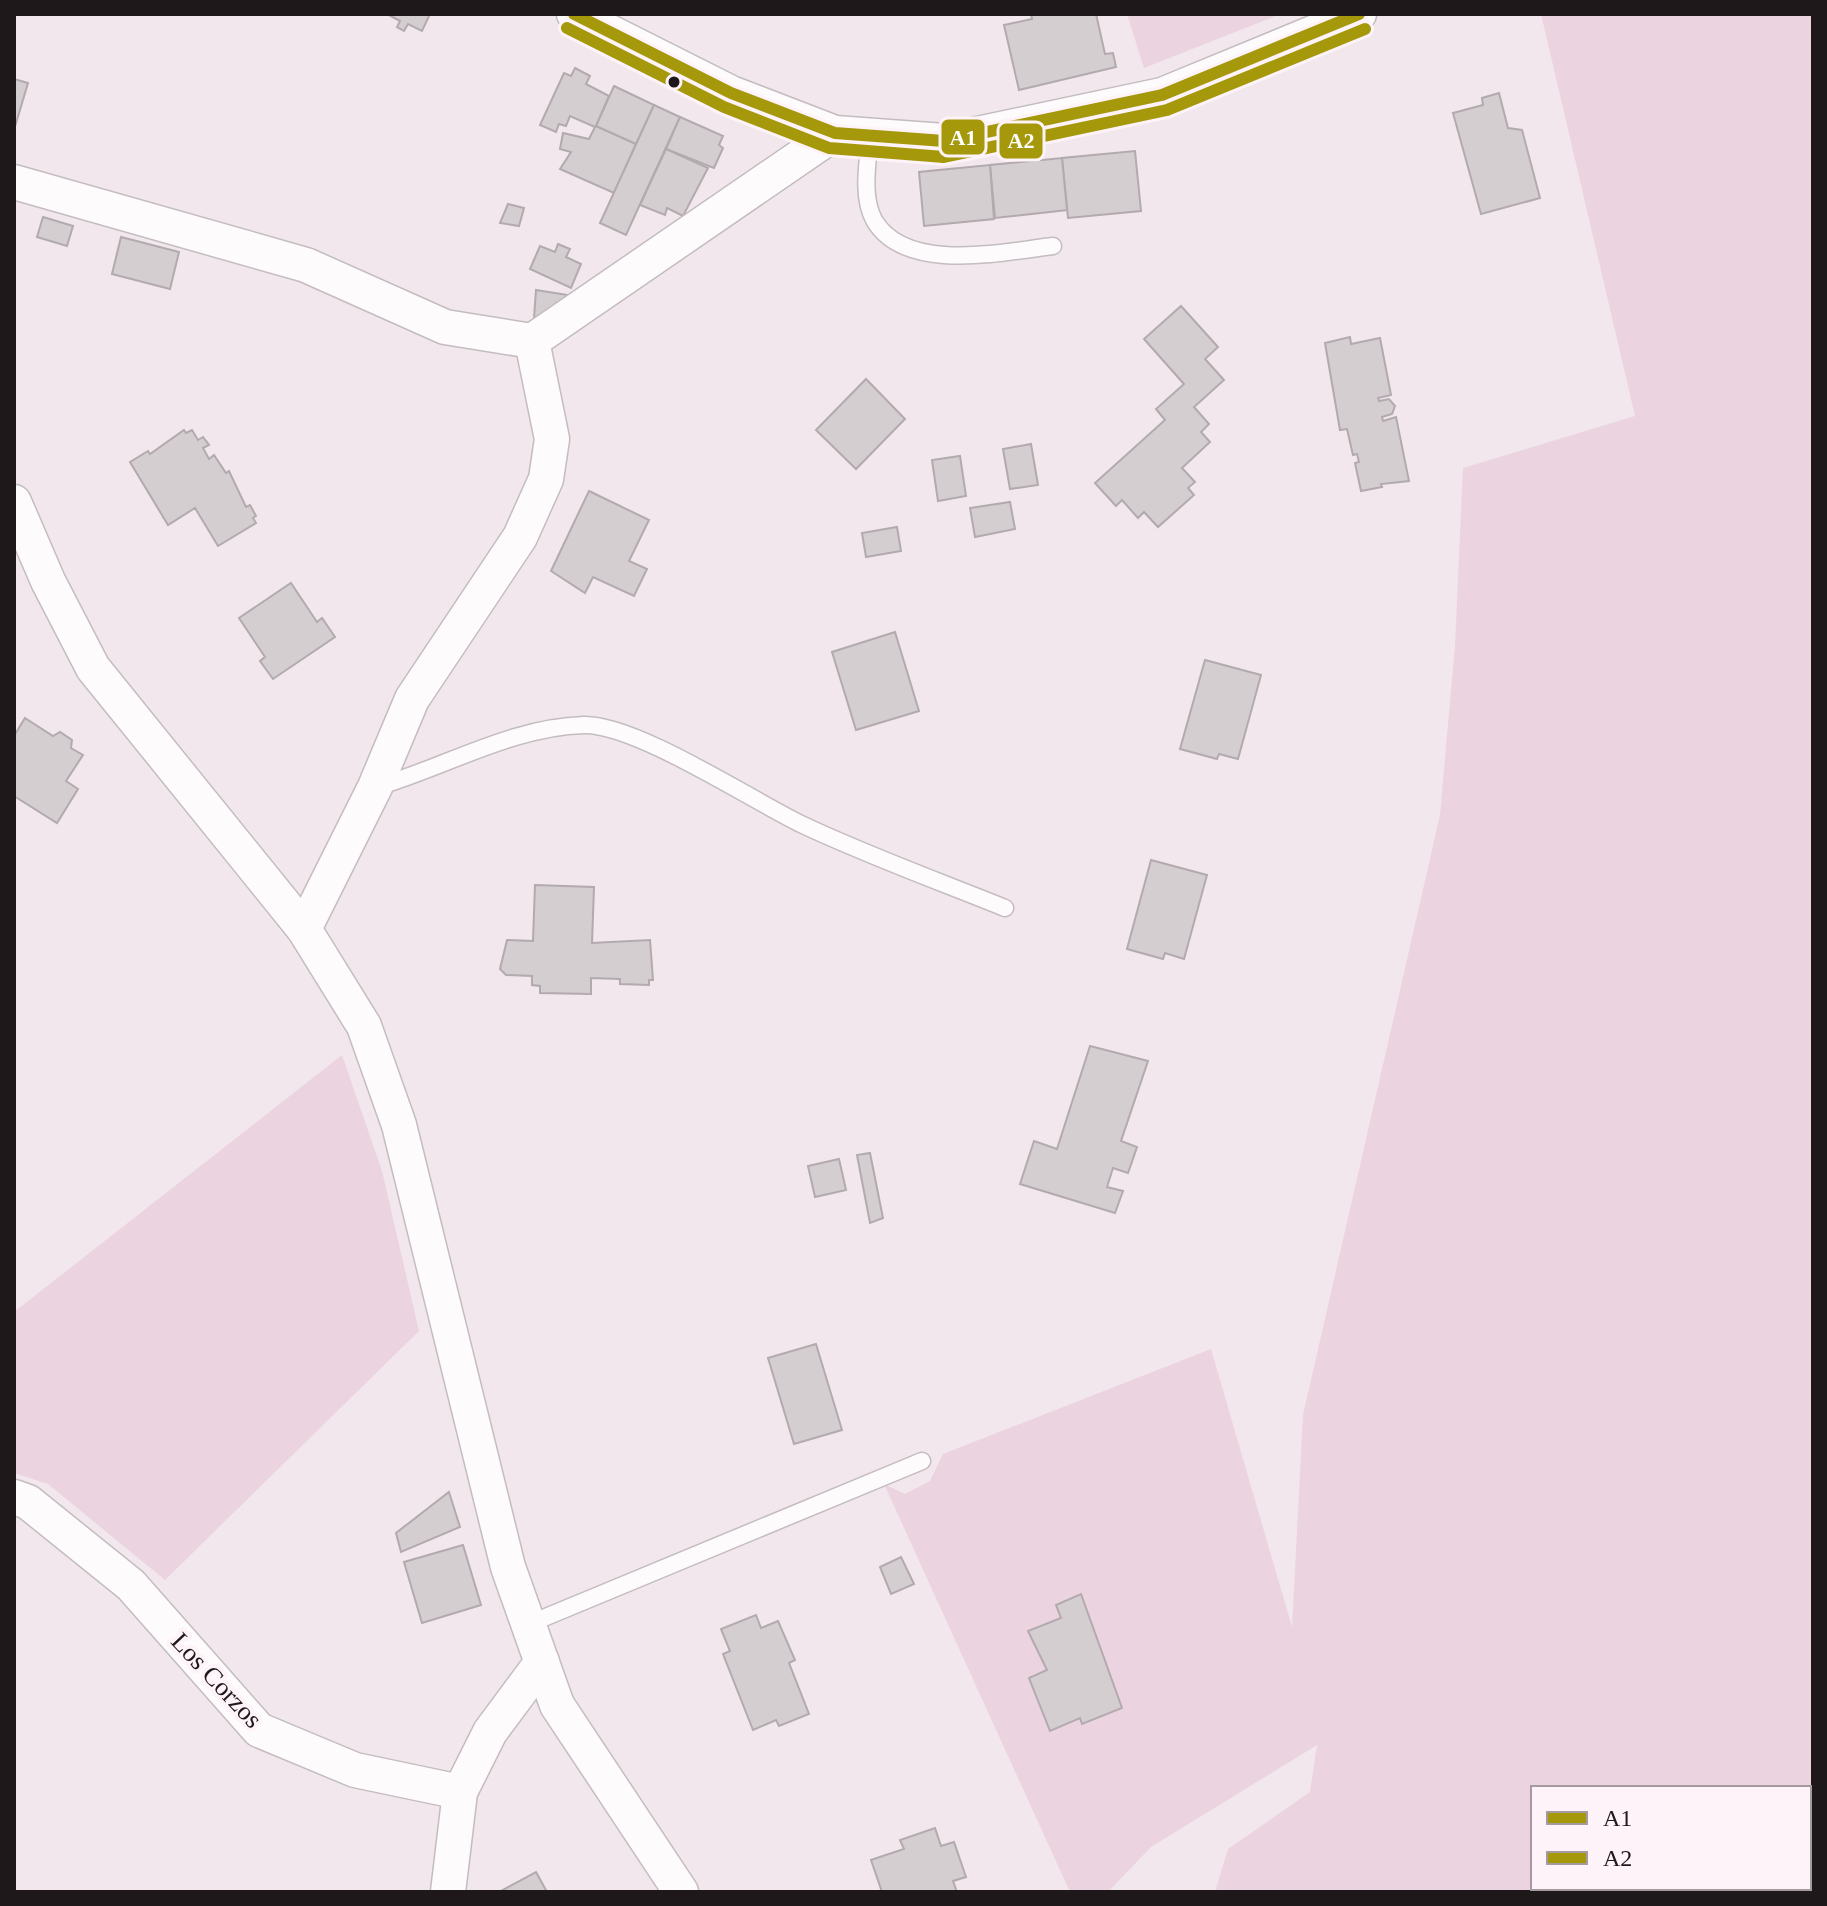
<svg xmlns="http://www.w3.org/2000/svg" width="1827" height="1906" font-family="Georgia,serif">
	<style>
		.green { fill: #ecd3e0 }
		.building { fill: #d5ced1; stroke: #b2aaae; stroke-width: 2 }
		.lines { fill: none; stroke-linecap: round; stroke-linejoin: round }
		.lane-casing { stroke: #c4bcc0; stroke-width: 19 }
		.street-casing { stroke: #c4bcc0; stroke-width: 37 }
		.lane { stroke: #fdfbfc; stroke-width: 16 }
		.street { stroke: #fdfbfc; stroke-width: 34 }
		.bus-1-casing { stroke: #fdf3f8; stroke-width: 18 }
		.bus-2-casing { stroke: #fdf3f8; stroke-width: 18 }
		.bus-1 { stroke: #a5980b; stroke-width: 12 }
		.bus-2 { stroke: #a5980b; stroke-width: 12 }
		.bus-dot { fill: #1e181b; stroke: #fdf3f8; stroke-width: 3 }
		.labels { text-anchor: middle; stroke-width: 8; stroke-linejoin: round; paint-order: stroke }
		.street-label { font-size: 26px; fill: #1e181b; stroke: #fdf3f8 }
		.line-badge { stroke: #fdf3f8; stroke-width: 3 }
		.badge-label { font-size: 22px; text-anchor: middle; font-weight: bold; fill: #fff }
	</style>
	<rect width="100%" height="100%" fill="#f1e7ec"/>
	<!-- green -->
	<g class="green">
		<path d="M1127 14H1281L1144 68Z"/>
		<path d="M1541 14 1813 15V1829L1809 1830V1788H1533V1888H1809V1832L1813 1830V1892H1215L1228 1849 1310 1792 1317 1745 1151 1847 1108 1892H1070L884 1484 905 1494 930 1481 943 1454 1211 1349 1292 1627 1303 1415 1440 815 1455 645 1463 468 1635 416Z"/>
		<path d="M342 1055 382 1171 419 1331 165 1580 48 1484 14 1473V1312Z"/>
	</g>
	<!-- building -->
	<g class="building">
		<path d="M387 14H430L422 31 408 24 404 31 397 27 400 21Z"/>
		<path d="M1031 14H1096L1105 54 1113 53 1116 67 1019 90 1004 25 1032 19Z"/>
		<path d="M575 68 590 76 586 84 609 96 596 126 636 144 614 193 560 169 571 152 560 149 563 133 589 139 595 127 570 116 566 126 559 124 556 132 540 125 564 73 571 76Z"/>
		<path d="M14 79 28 83 14 130Z"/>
		<path d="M614 86 654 105 636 144 596 126Z"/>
		<path d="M1499 93 1508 128 1522 130 1540 198 1481 214 1453 113 1483 105 1482 98Z"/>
		<path d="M654 105 680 117 626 235 600 223Z"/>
		<path d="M680 117 723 136 719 145 723 148 714 168 666 149Z"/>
		<path d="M666 149 708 168 683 216 667 208 665 215 640 205Z"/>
		<path d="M1135 151 1141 211 1068 218 1062 158Z"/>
		<path d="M1062 158 1067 210 995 218 990 165Z"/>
		<path d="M990 165 994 219 924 226 919 172Z"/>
		<path d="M508 204 524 208 519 226 500 223Z"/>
		<path d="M43 217 73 226 67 246 37 237Z"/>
		<path d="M121 237 179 252 170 289 112 274Z"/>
		<path d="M558 244 570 249 566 257 581 264 571 288 530 269 540 246 555 252Z"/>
		<path d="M536 290 568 295 567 302 534 318Z"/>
		<path d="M1181 306 1218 347 1205 359 1224 380 1194 407 1209 424 1201 432 1210 442 1182 468 1195 482 1188 488 1194 495 1158 527 1144 512 1138 518 1122 500 1116 506 1095 483 1165 420 1156 409 1184 384 1144 339Z"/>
		<path d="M1350 337 1351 344 1380 338 1391 395 1378 398 1379 401 1389 399 1395 406 1392 414 1382 417 1383 421 1396 417 1409 481 1381 484 1382 487 1361 491 1355 463 1359 462 1357 454 1353 455 1347 429 1340 430 1325 343Z"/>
		<path d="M866 379 905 419 856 469 816 430Z"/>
		<path d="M184 430 186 433 192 430 198 440 203 437 209 445 203 448 209 459 214 455 226 473 229 471 246 507 250 505 256 516 253 518 256 523 218 546 195 508 168 525 130 462 148 451 150 454Z"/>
		<path d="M1031 444 1038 485 1010 489 1003 449Z"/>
		<path d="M960 456 966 496 938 501 932 460Z"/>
		<path d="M589 491 649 520 629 561 647 569 634 596 593 577 585 593 551 571Z"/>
		<path d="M1010 502 1015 529 975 537 970 508Z"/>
		<path d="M897 527 901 551 866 557 862 533Z"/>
		<path d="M291 583 317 622 322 618 335 637 273 679 260 661 265 657 239 618Z"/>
		<path d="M895 632 919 711 856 730 832 652Z"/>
		<path d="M1205 660 1261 675 1238 759 1219 754 1217 759 1180 749Z"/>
		<path d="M25 718 53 736 60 732 72 740 71 748 83 755 66 781 78 789 57 823 14 796V736Z"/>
		<path d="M1151 860 1207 875 1184 959 1165 953 1163 959 1127 949Z"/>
		<path d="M535 885 594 887 592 943 650 940 653 980H649V985L620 984V979L591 978V994L540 993V986L532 985V976L506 975 500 969 507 940 533 941Z"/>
		<path d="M1090 1046 1148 1061 1121 1141 1137 1147 1128 1173 1113 1168 1107 1187 1123 1191 1115 1213 1020 1184 1034 1141 1057 1149Z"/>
		<path d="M870 1153 883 1218 870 1223 857 1155Z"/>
		<path d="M839 1159 846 1190 815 1197 808 1166Z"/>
		<path d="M816 1344 842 1430 794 1444 768 1358Z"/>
		<path d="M449 1492 460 1527 401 1552 396 1533Z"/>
		<path d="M463 1545 481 1605 422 1623 404 1562Z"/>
		<path d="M901 1557 914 1584 891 1594 880 1567Z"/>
		<path d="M1081 1594 1122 1708 1082 1724 1080 1718 1050 1731 1029 1678 1047 1670 1028 1631 1061 1618 1056 1605Z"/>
		<path d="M756 1615 761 1628 778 1621 795 1660 789 1663 809 1714 779 1726 776 1720 753 1730 723 1654 730 1651 721 1629Z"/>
		<path d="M935 1828 941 1846 954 1842 966 1877 953 1881 957 1892H882L871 1860 904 1849 900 1840Z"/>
		<path d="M536 1872 547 1892H499Z"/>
	</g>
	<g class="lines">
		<defs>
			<g id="lane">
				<path d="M870 136C868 161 861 196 874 220 905 274 1003 252 1053 246"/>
				<path d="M377 787C445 767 512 727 584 725 636 724 751 800 803 825 869 856 938 881 1005 908"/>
				<path d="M529 1624 922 1461"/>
			</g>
			<g id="street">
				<path d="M574 14 731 93 835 133 944 141 1162 95 1359 14"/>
				<path d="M14 182 306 265 445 327 532 341 835 133"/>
				<path d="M14 502 48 581 93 668 304 929 364 1026 399 1125 508 1567 557 1705 681 1892"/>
				<path d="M304 929 375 787 412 699 520 537 546 479 552 439 532 341"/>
				<path d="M14 1497 28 1502 131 1585 259 1730 355 1770 460 1792"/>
				<path d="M448 1892 460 1792 490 1732 542 1662"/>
			</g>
		</defs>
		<!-- lane casing -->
		<use href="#lane" class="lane-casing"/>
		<!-- street casing -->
		<use href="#street" class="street-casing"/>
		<!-- lane -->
		<use href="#lane" class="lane"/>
		<!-- street -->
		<use href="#street" class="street"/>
		<defs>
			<path id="bus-1" d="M574 14 731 93 835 133 944 141 1162 95 1359 14"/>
			<path id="bus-2" d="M567 28 724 107 829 148 944 157 1167 110 1365 29"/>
		</defs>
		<!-- bus-1 casing -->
		<use href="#bus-1" class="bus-1-casing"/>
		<!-- bus-2 casing -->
		<use href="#bus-2" class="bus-2-casing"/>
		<!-- bus-1 -->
		<use href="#bus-1" class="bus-1"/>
		<!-- bus-2 -->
		<use href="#bus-2" class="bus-2"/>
	</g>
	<!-- markers -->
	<circle class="bus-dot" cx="674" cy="82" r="7"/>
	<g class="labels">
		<!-- street labels -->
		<g class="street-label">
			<text transform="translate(217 1680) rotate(47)" y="9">Los Corzos</text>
		</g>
	</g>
	<g class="line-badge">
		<rect x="940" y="118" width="46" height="38" rx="8" fill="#a5980b"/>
		<rect x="998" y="122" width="46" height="38" rx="8" fill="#a5980b"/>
	</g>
	<g class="badge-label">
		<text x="963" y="145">A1</text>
		<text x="1021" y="148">A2</text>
	</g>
	<!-- border -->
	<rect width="1827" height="1906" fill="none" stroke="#1e181b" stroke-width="32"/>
	<!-- legend -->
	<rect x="1531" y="1786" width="280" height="104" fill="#fdf3f8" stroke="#a49ba0" stroke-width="2"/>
	<rect x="1547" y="1812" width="40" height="12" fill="#a5980b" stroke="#a49ba0" stroke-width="2"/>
	<text x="1603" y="1826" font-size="24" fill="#1e181b">A1</text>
	<rect x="1547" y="1852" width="40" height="12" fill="#a5980b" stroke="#a49ba0" stroke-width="2"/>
	<text x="1603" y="1866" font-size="24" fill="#1e181b">A2</text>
</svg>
